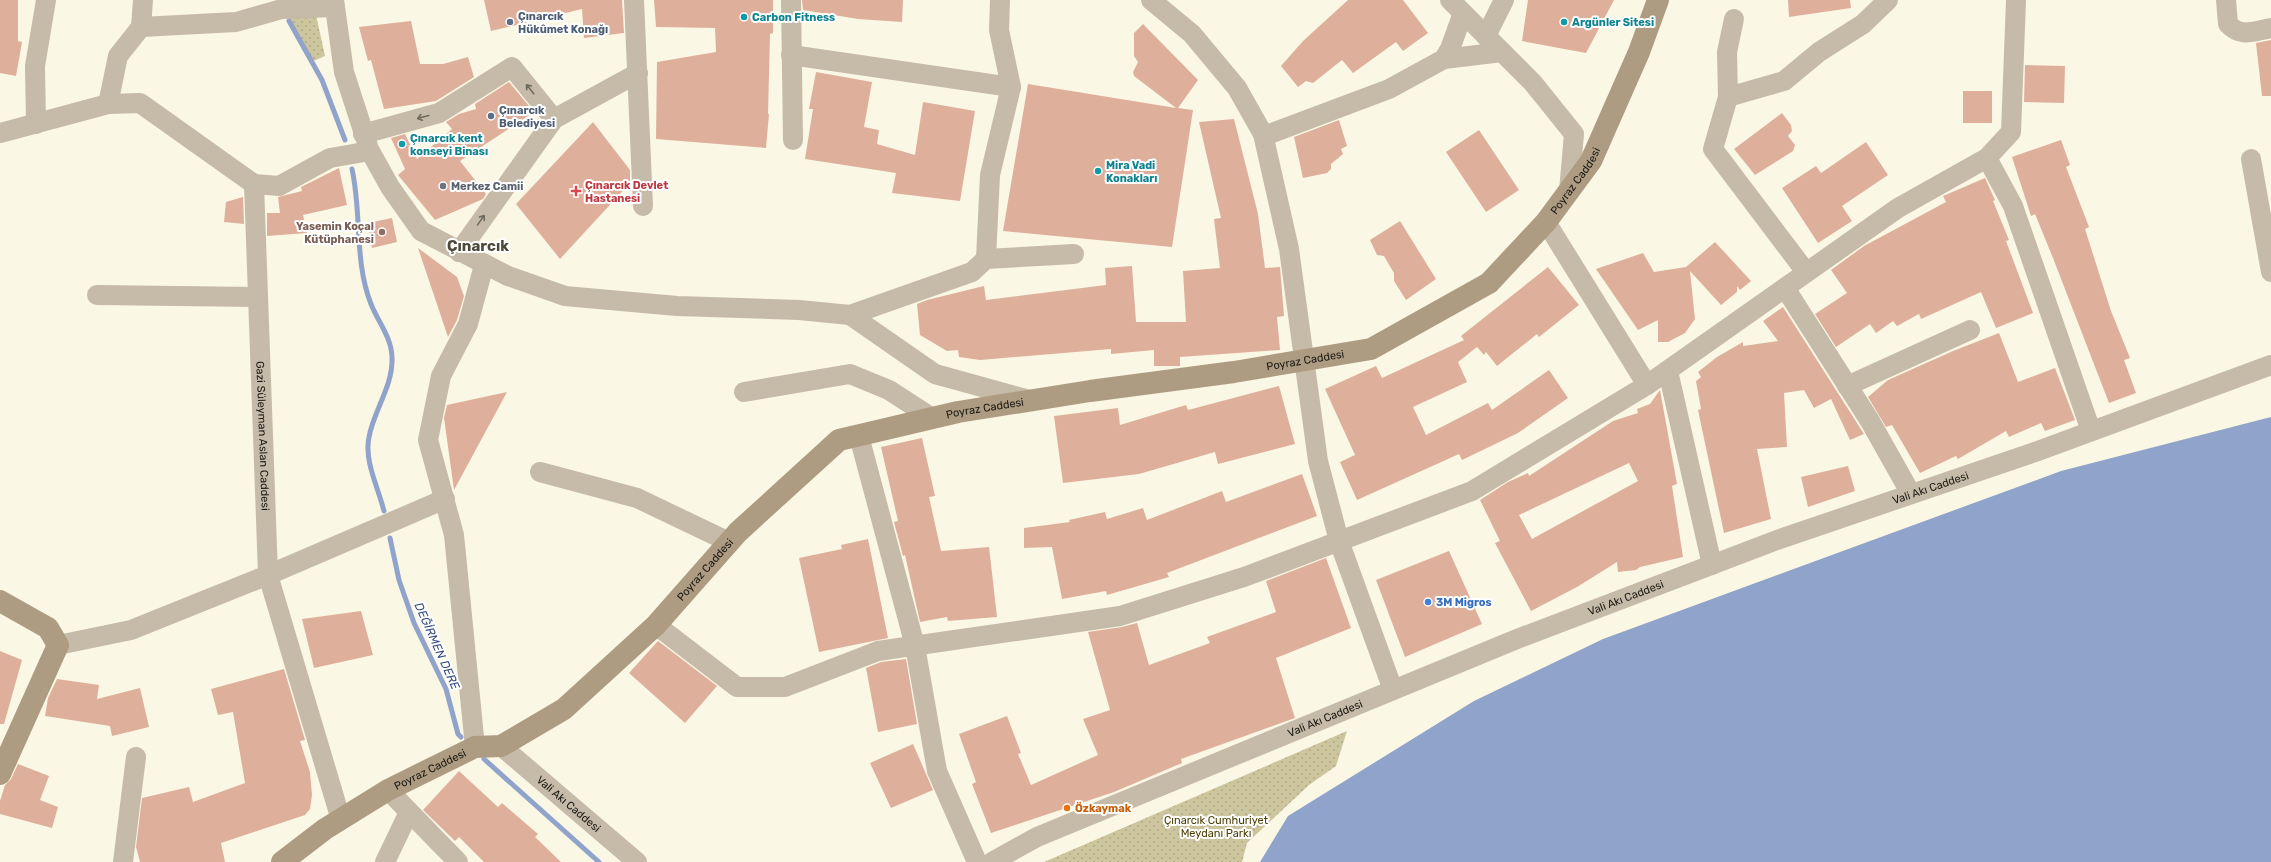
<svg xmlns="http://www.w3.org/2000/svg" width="2271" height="862" font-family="Rubik,sans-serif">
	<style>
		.park { fill: url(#park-dots) }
		.water { fill: #90a3cb }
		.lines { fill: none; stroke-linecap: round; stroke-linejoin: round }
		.stream { stroke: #90a3cb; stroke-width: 5 }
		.building { fill: #deb09b; fill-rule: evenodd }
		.street { stroke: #c6baa8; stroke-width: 20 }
		.secondary { stroke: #ae9c82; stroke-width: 22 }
		.oneway { stroke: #706a5e }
		.culture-dot { fill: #0f9aa8; stroke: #fff; stroke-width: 1.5 }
		.service-dot { fill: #5c6f8a; stroke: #fff; stroke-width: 1.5 }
		.worship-dot { fill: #6b7280; stroke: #fff; stroke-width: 1.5 }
		.health-dot { fill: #e0444e; stroke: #fff; stroke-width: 1.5 }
		.education-dot { fill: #8d6e63; stroke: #fff; stroke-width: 1.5 }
		.shop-dot { fill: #3f7fe0; stroke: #fff; stroke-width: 1.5 }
		.food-dot { fill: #e8710a; stroke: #fff; stroke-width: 1.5 }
		.labels { text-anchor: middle; stroke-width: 4; stroke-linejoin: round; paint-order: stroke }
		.service-label { font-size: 11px; font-weight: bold; fill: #4e5e75; stroke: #fff; text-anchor: start }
		.culture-label { font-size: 11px; font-weight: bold; fill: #0d838f; stroke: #fff; text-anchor: start }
		.street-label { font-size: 11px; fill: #1b1913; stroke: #fff }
		.health-label { font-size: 11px; font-weight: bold; fill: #be3a42; stroke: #fff; text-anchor: start }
		.worship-label { font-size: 11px; font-weight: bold; fill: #5b616d; stroke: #fff; text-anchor: start }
		.education-label { font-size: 11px; font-weight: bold; fill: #785e54; stroke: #fff; text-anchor: end }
		.shop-label { font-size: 11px; font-weight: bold; fill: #366cbe; stroke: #fff; text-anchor: start }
		.food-label { font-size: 11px; font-weight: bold; fill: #c56008; stroke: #fff; text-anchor: start }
		.park-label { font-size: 11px; fill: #4b3f04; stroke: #fff }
		.water-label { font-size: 12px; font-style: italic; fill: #374e83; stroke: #fff }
		.district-label { font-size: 15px; font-weight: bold; fill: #4c493a; stroke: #fff }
	</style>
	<defs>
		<pattern id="park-dots" width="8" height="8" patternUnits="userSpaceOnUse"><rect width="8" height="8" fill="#cdc59e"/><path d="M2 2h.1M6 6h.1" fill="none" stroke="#afa987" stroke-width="1.8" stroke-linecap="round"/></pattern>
	</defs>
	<rect width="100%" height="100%" fill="#fbf7e5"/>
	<!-- park -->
	<g class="park">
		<path d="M316 15 325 56 311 62 288 16Z"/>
		<path d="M1347 731 1336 766 1309 785 1247 843 1242 862H1044Z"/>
	</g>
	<!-- water -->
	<path class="water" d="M2271 417V862H1260L1288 816 1474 701 1603 639 2061 471Z"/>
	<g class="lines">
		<!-- stream -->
		<g class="stream">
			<path d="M289 21 322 80 345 140"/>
			<path d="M352 169C362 214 354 261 371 304 378 322 392 338 392 358 393 386 374 410 369 437 364 461 378 487 384 511"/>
			<path d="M390 538 399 580 414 623 446 689 458 734 461 737"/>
			<path d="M484 759 599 862"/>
		</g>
	</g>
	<!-- building -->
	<g class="building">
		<path d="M0 0H18V41L22 42 16 76 0 73Z"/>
		<path d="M484 0H622L624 33 584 38 582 9 491 31Z"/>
		<path d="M654 0H773V33L770 34 768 114H769L766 148 656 139 657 62 716 52 715 28 656 27Z"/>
		<path d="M802 0H903L902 22 858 19 803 10Z"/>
		<path d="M1348 0H1403L1428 33 1403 51 1396 42 1353 73 1342 60 1313 83 1306 81 1298 87 1281 66 1303 41Z"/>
		<path d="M1528 0H1614L1586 53 1522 41Z"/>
		<path d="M1788 0H1850L1851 8 1789 17Z"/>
		<path d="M411 21 420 64H443L468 57 474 77 436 101 384 109 371 60 368 61 359 27Z"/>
		<path d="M1143 24 1198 80 1178 108 1193 110 1172 247 1003 231 1028 84 1176 108 1134 76 1133 72 1138 62 1134 56V33Z"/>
		<path d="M2271 40V96H2262L2256 43Z"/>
		<path d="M2025 65 2065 66 2064 103 2024 102Z"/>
		<path d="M816 72 872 82 864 127 879 130 877 144 915 155 923 102 975 111 960 201 892 193 896 173 805 159 813 109H809Z"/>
		<path d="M509 82 534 112 460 161 486 194 483 199 435 220 398 175 405 169 391 138 405 134 417 159 452 129 446 122 459 114 476 109 475 104Z"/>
		<rect x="1963" y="91" width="29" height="32"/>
		<path d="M1782 113 1791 125 1792 131 1788 136 1795 145 1793 151 1755 175 1734 149Z"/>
		<path d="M1234 119 1258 214 1265 268 1280 267 1284 316 1277 317 1280 350 1180 357V366H1154V350L1111 354V349L980 360 959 357 958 350 947 351 920 335 917 304 927 300 984 286 986 300 1106 285 1105 268 1132 266 1136 322H1186L1183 271 1220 268 1214 219 1221 218 1199 122Z"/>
		<path d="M1339 120 1347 146 1341 149 1343 154 1331 164V169L1327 173 1303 178 1294 137Z"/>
		<path d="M593 122 630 170V183L560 259 516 204Z"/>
		<path d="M1479 130 1519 190 1486 212 1446 152Z"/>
		<path d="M2061 140 2070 165 2066 167 2089 227 2085 229 2111 311 2130 358 2124 360 2136 393 2109 403 2053 258 2035 214 2031 216 2012 157Z"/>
		<path d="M1866 142 1888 175 1842 206 1852 221 1818 243 1782 188 1816 166 1821 173Z"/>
		<path d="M339 168 347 205 303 215 307 233 267 236V213H280L278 197 302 191 301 187Z"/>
		<path d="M1985 178 1995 200 1993 201 2009 240 2006 241 2033 313 1996 328 1981 292 1921 319 1919 314 1897 326 1893 321 1876 333 1870 324 1836 347 1815 314 1847 293 1831 270 1864 246 1946 202 1943 196Z"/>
		<path d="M243 197 244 224 224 222 226 202Z"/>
		<path d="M392 218 397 242 372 248 368 223Z"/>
		<path d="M1400 221 1436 279 1406 300 1394 281V273L1384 256 1377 255 1370 240Z"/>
		<path d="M1715 242 1751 281 1740 290 1737 286V292L1721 305 1690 271 1695 319 1685 333 1668 342H1658V320L1638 330 1596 269 1643 253 1654 272 1686 267Z"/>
		<path d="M418 248 457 277 464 296 457 320 448 337Z"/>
		<path d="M1548 267 1579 305 1539 337 1537 334 1497 366 1486 352 1484 355 1477 347 1458 362 1467 382 1413 407 1426 435 1488 403 1492 410 1549 370 1568 398 1518 433 1462 460 1459 454 1357 500 1340 462 1355 455 1325 389 1376 366 1382 378 1464 340 1461 336Z"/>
		<path d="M1783 307 1864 434 1850 440 1831 399 1814 408 1804 390 1784 393 1787 447 1757 449 1771 519 1724 533 1698 410 1701 409 1696 381 1701 377 1698 372 1717 357 1743 342V346L1778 341 1763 321Z"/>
		<path d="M1999 333 2018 382 2055 368 2075 420 2045 431 2041 423 2009 437 2006 431 1958 459 1956 456 1920 473 1892 425 1886 427 1868 397 1888 380 1953 351Z"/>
		<path d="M1279 386 1295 444 1218 464 1215 452 1139 474 1063 483 1054 416 1118 408 1120 425 1186 405 1188 410Z"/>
		<path d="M1660 390 1677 484 1672 486 1683 557 1640 567 1636 570 1618 572 1617 562 1577 587 1531 611 1495 543 1500 541 1480 500 1508 482 1528 473 1529 476 1613 421 1638 413 1637 409 1650 404ZM1629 463 1638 481 1532 539 1519 515Z"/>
		<path d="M507 392 454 490 444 418 447 405Z"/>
		<path d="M922 438 935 496 929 497 941 551 989 547 997 617 948 621 947 617 920 622 905 555 903 556 894 522 898 521 881 447Z"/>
		<path d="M1848 466 1855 491 1808 507 1801 477Z"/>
		<path d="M1302 474 1317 516 1167 573 1169 577 1107 595 1106 591 1062 599 1052 547 1024 548V528L1070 522 1069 520 1105 512 1107 519 1143 508 1147 520 1222 491 1226 502Z"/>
		<path d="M868 539 888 638 819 652 799 558 842 549 841 545Z"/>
		<path d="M1449 551 1482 624 1405 657 1376 580Z"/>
		<path d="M1326 558 1351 628 1276 658 1295 718 1181 759 1182 763 1114 792 991 833 972 784 976 782 959 734 1007 716 1021 753 1018 754 1031 785 1098 755 1083 719 1110 710 1088 632 1122 627 1137 623 1149 665 1210 643 1207 637 1276 612 1266 581Z"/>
		<path d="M361 611 373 655 314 668 302 619Z"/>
		<path d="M658 641 717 686 685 723 629 673Z"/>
		<path d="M0 651 22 660 4 724H0Z"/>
		<path d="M906 659 917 724 878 732 866 668 881 662Z"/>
		<path d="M284 669 305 740 300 741 310 772 312 795 310 809 305 815 221 843 225 862H140L136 847 142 798 189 787 193 802 245 783 233 712 218 715 211 689Z"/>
		<path d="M57 679 99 685 97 699 140 688 149 727 112 736 110 726 45 716 48 698Z"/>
		<path d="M913 744 933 790 891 808 870 763Z"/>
		<path d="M18 764 49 776 40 800 58 807 52 828 0 814V801L5 785 11 779Z"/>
		<path d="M459 771 498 807 502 803 538 834 535 837 561 862H484L459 837 455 841 423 810Z"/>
	</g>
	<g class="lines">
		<!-- street -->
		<g class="street">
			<path d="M334 0 344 72 368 146"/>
			<path d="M634 0 643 206"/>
			<path d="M791 0 793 140"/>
			<path d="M1151 0 1192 34 1237 88 1263 134 1289 249 1318 461 1339 541 1393 690"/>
			<path d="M1450 0 1533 83 1574 134 1569 191"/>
			<path d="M2226 0 2228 24C2241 38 2254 31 2271 28"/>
			<path d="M1463 13 1450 49 1444 59 1502 52"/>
			<path d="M141 27 236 22 282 9 335 7"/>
			<path d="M1486 36 1504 0"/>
			<path d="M791 55 1011 87"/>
			<path d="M1728 97 1727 52 1734 19"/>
			<path d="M108 104 118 56 141 27 143 0"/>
			<path d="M36 124 35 66 46 0"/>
			<path d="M0 133 108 104 140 103 254 184 279 186 330 158 370 151 390 187 421 231 508 276 565 296 677 306 799 310 850 315 935 374 1029 400"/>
			<path d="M363 134 439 113 512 67 554 119"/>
			<path d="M1264 136 1389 89 1444 59"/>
			<path d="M1987 158 2013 206 2091 431"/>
			<path d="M2251 159 2271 272"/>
			<path id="s1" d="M254 184 268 575 341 820"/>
			<path d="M1546 222 1647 385"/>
			<path d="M459 252 554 119 638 73"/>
			<path d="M986 259 990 175 1011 87 999 30 1000 0"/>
			<path d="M1806 272 1713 149 1728 97 1784 81 1819 52 1863 24 1888 0"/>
			<path d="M1785 288 1870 421 1911 494"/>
			<path d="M97 295 258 297"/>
			<path d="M850 315 972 272 986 259 1074 254"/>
			<path d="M1668 371 1712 565"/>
			<path d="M1847 386 1970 330"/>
			<path d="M744 392 850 374 889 390 932 418"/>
			<path d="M859 436 915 646 937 771 977 862"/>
			<path d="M540 472 637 498 729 542"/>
			<path d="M656 625 737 687H785L878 651 1120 616 1244 577 1472 491 1647 385 1898 208 1987 158 2011 132 2016 0"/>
			<path d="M58 645 131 630 268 575 445 499"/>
			<path id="s2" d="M501 746 637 862"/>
			<path d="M475 747 454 535 428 440 441 376 468 324 484 265"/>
			<path d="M388 790 458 862"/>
			<path d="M123 862 136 757"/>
			<path d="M385 862 409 812"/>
			<path id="s3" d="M992 862 1037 837 1517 639 1777 540 2035 452 2271 365"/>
		</g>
		<!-- secondary -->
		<g class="secondary">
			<path d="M0 601 48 628 58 645 0 774"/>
			<path id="s4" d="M282 862 325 829 388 790 475 747 501 746 564 709 656 625 738 532 839 440 958 412 1090 391 1234 372 1371 349 1489 283 1546 222 1591 161 1639 52 1658 0"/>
		</g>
	</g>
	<!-- one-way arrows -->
	<defs><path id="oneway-shaft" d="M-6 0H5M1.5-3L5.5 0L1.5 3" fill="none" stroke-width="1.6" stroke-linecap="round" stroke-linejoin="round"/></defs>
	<g class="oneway">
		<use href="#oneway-shaft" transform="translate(530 89) rotate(-129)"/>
		<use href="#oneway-shaft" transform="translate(423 117) rotate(165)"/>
		<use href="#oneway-shaft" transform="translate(481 220) rotate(-55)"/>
	</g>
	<!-- markers -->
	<g class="culture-dot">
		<circle cx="744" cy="17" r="4"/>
		<circle cx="1564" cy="22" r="4"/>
		<circle cx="402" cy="144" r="4"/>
		<circle cx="1098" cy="171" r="4"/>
	</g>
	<g class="service-dot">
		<circle cx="510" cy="22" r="4"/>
		<circle cx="491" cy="116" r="4"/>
	</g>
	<circle class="worship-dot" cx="443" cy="186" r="4"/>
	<path class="health-dot" d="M574 185h4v4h4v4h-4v4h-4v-4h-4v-4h4z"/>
	<circle class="education-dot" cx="382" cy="232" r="4"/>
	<circle class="shop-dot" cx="1428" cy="602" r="4"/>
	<circle class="food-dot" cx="1067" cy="808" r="4"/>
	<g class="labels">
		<!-- service labels -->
		<g class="service-label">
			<text x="518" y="20">Çınarcık<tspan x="518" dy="13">Hükûmet Konağı</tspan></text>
			<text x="499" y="114">Çınarcık<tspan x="499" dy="13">Belediyesi</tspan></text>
		</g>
		<!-- culture labels -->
		<g class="culture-label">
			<text x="752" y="21">Carbon Fitness</text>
			<text x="1572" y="26">Argünler Sitesi</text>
			<text x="410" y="142">Çınarcık kent<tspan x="410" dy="13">konseyi Binası</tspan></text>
			<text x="1106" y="169">Mira Vadi<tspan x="1106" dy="13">Konakları</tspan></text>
		</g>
		<!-- street labels -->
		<g class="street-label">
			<text dy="4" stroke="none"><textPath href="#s4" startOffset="1519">Poyraz Caddesi</textPath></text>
			<text dy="4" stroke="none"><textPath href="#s4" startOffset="1183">Poyraz Caddesi</textPath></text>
			<text dy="4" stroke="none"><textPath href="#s4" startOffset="859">Poyraz Caddesi</textPath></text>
			<text dy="4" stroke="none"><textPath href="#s1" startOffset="252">Gazi Süleyman Aslan Caddesi</textPath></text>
			<text dy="4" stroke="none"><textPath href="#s3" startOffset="1011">Vali Akı Caddesi</textPath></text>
			<text dy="4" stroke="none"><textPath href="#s4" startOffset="523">Poyraz Caddesi</textPath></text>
			<text dy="4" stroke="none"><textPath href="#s3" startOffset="687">Vali Akı Caddesi</textPath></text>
			<text dy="4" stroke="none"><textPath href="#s3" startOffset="363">Vali Akı Caddesi</textPath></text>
			<text dy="4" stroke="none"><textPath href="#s4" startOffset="175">Poyraz Caddesi</textPath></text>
			<text dy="4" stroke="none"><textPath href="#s2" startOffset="89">Vali Akı Caddesi</textPath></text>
		</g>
		<!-- health labels -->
		<g class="health-label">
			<text x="585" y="189">Çınarcık Devlet<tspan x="585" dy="13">Hastanesi</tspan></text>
		</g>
		<!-- worship labels -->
		<g class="worship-label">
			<text x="451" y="190">Merkez Camii</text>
		</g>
		<!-- education labels -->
		<g class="education-label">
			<text x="374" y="230">Yasemin Koçal<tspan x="374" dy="13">Kütüphanesi</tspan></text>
		</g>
		<!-- shop labels -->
		<g class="shop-label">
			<text x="1436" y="606">3M Migros</text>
		</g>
		<!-- food labels -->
		<g class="food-label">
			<text x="1075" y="812">Özkaymak</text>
		</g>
		<!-- park labels -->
		<g class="park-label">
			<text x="1216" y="824">Çınarcık Cumhuriyet<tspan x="1216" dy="13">Meydanı Parkı</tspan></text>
		</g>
		<!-- water labels -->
		<g class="water-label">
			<text transform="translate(437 646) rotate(66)" y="4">DEĞİRMEN DERE</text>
		</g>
		<!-- district labels -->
		<g class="district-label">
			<text x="478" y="251">Çınarcık</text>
		</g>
	</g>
</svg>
